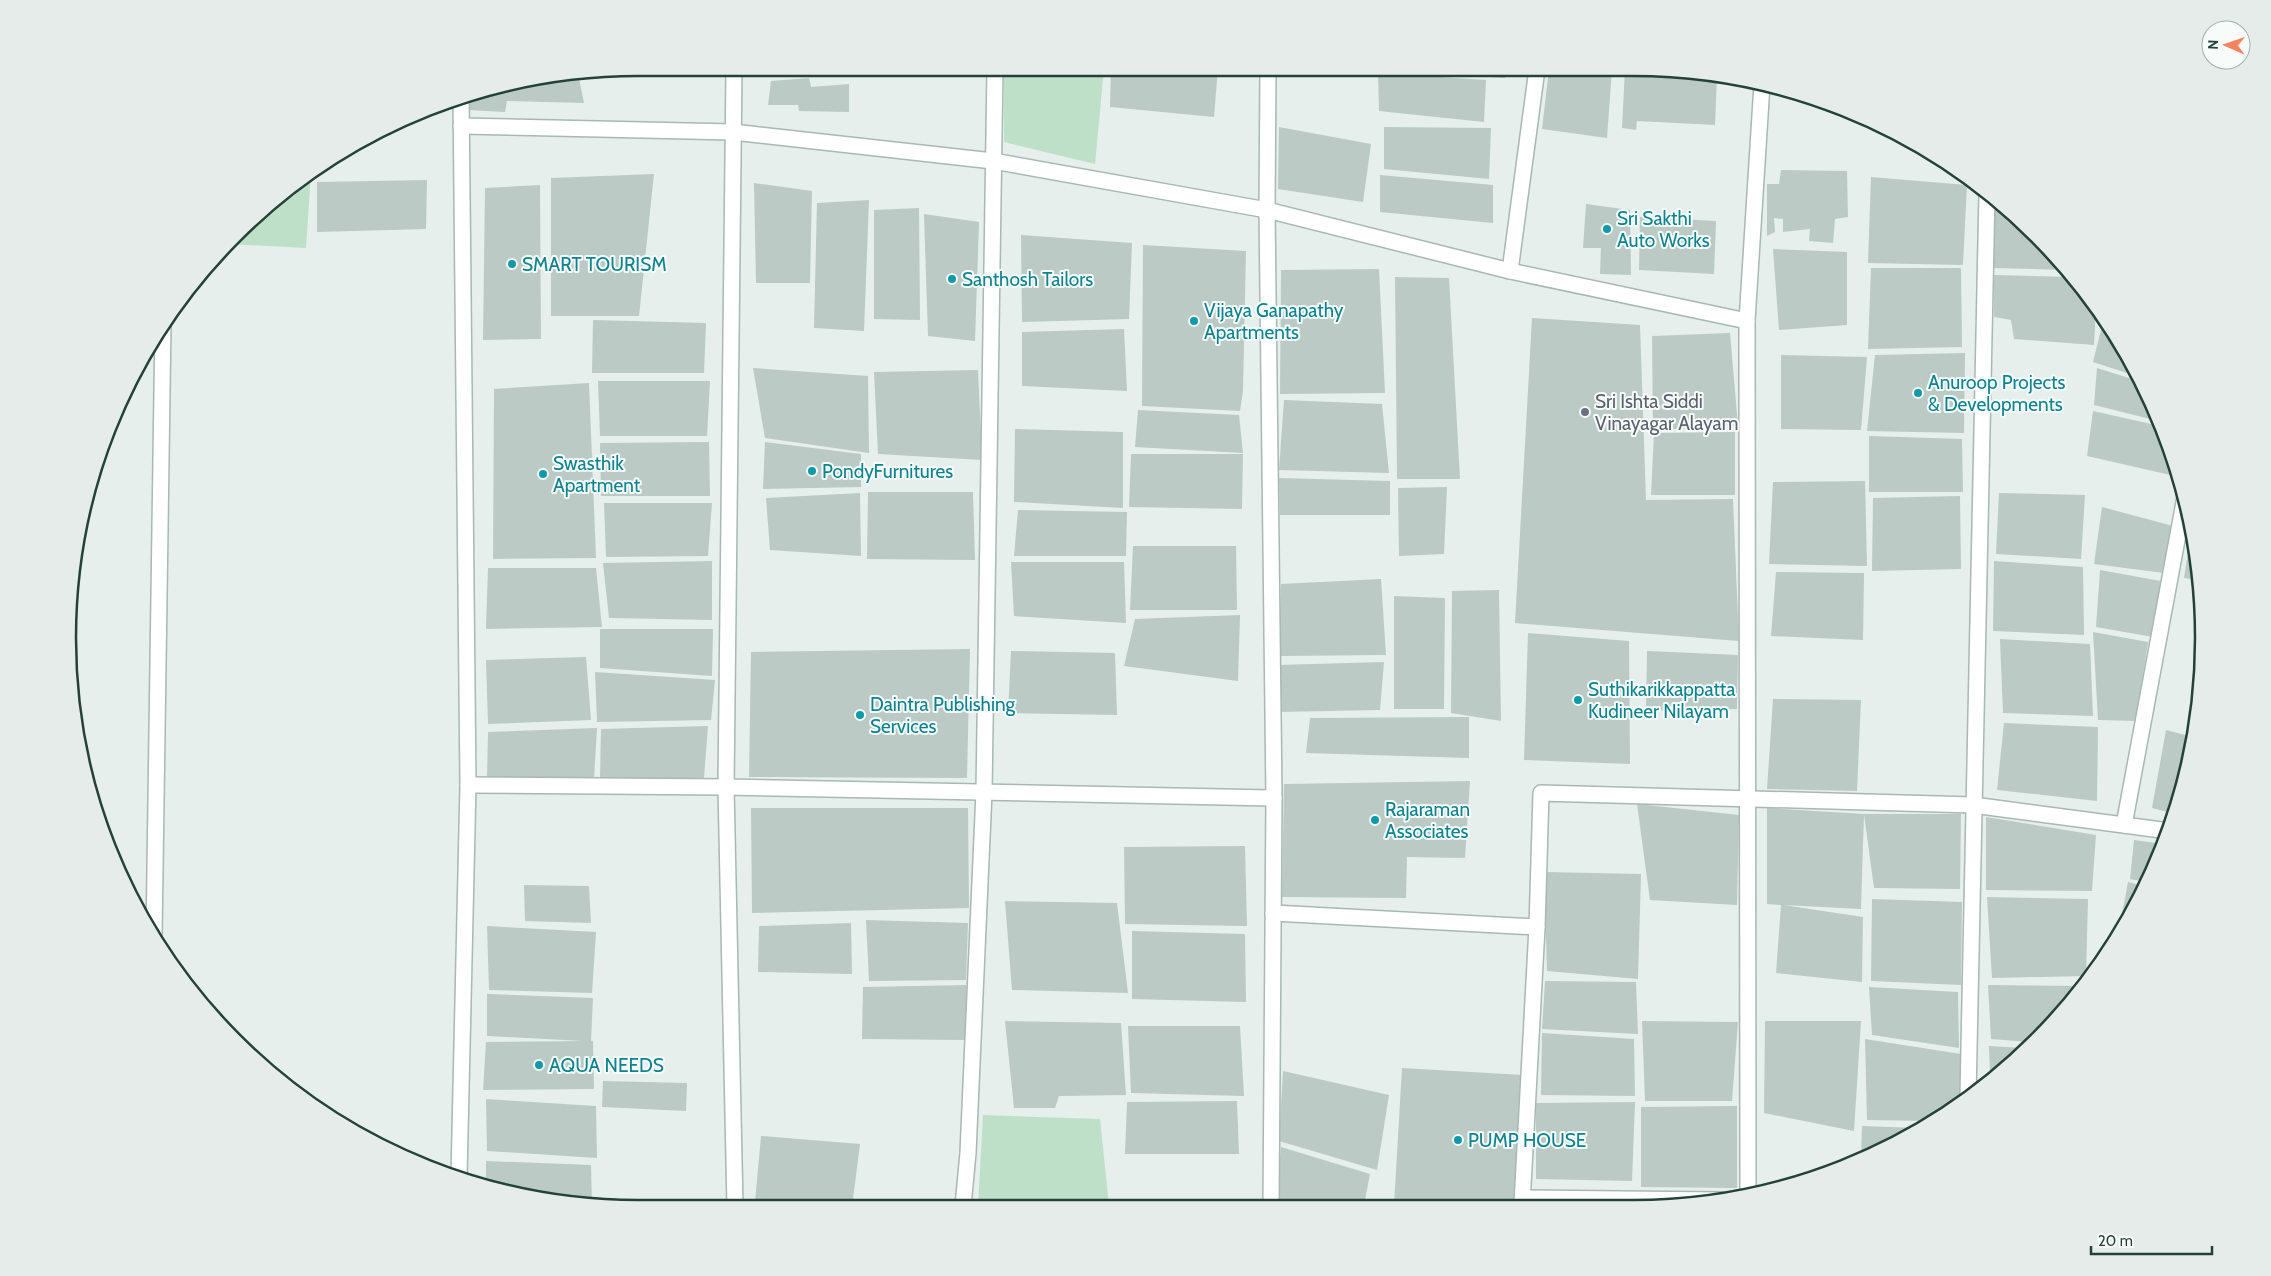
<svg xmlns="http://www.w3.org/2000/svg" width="2271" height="1276" font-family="Cabin,sans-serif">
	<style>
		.green { fill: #bfe0c8 }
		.building { fill: #bbcac4 }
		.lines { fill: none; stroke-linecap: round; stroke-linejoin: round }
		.street-casing { stroke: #a8b8b2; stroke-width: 18 }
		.street { stroke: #fff; stroke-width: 15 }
		.culture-dot { fill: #0f9aa8; stroke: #f7fbf9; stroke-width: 2 }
		.worship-dot { fill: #6b7280; stroke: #f7fbf9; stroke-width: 2 }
		.labels { text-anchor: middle; stroke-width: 4; stroke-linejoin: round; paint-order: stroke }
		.culture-label { font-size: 19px; fill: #0d838f; stroke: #f7fbf9; text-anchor: start }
		.worship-label { font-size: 19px; fill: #5b616d; stroke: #f7fbf9; text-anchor: start }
		.rim { fill: none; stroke: #24423a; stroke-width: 2.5 }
	</style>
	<rect width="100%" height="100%" fill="#e6efeb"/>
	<!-- green -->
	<g class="green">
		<path d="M1004 68H1104L1095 164 1004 142Z"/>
		<path d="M311 172 306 248 228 244 290 186Z"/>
		<path d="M983 1115 1100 1119 1109 1206H978Z"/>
	</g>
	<!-- building -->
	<g class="building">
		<path d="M1111 68H1218L1214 117 1110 107Z"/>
		<path d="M1443 68 1505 69V78L1443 74Z"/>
		<path d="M1549 69H1612L1607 138 1542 129Z"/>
		<path d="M1625 69H1670L1717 76 1715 125 1637 121 1636 130 1622 128Z"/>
		<path d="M578 73 584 103 507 101 505 112 468 110 469 94 527 78Z"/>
		<path d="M1378 73 1486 80 1484 122 1379 111Z"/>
		<path d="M809 78 811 87 849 84V112L799 111 798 105H768L771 81Z"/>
		<path d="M1279 127 1371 144 1363 202 1278 189Z"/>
		<path d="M1384 127 1491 128 1489 179 1384 169Z"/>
		<path d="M1781 170 1847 171 1848 217 1835 219 1833 243 1809 241 1810 229 1783 232V219L1774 218 1775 232 1767 236V184H1779Z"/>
		<path d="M654 174 639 316H551V178Z"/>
		<path d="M1380 175 1493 185V223L1380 212Z"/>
		<path d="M1871 177 1967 185 1963 265 1868 263Z"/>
		<path d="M427 180 426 229 317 232V182Z"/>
		<path d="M754 183 812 191 810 283H756Z"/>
		<path d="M540 185 541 339 483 340 485 188Z"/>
		<path d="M1994 199 2009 209 2067 270 1993 268Z"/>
		<path d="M869 200 864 331 814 328 817 203Z"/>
		<path d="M1586 204 1630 210 1631 275 1600 274 1601 248H1583Z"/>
		<path d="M919 208 920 320 874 319V210Z"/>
		<path d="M924 214 979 222 975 341 928 336Z"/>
		<path d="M1640 217 1716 221 1714 274 1639 270Z"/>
		<path d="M1021 235 1132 243 1129 319 1022 322Z"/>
		<path d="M1143 245 1246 251 1243 391 1240 411 1142 406Z"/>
		<path d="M1773 249 1847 252V325L1779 330Z"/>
		<path d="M1871 268H1961L1962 347 1868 349Z"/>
		<path d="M1379 269 1385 393 1280 394 1281 270Z"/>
		<path d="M1994 275 2072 277 2085 290 2096 308 2094 345 2014 339 2011 320 1994 317Z"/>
		<path d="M1395 277 1449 278 1460 479H1397Z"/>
		<path d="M1532 318 1640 325 1646 500 1733 499 1739 641 1515 623Z"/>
		<path d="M593 320 706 323 704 373H592Z"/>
		<path d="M1124 329 1127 391 1022 386V332Z"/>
		<path d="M2101 330 2111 332 2139 377 2093 362Z"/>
		<path d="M1730 333 1738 426 1653 430 1652 336Z"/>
		<path d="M1965 353 1964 433 1867 431 1875 355Z"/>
		<path d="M1781 355 1867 357 1861 430 1781 429Z"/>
		<path d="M753 368 868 376 869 453 765 438Z"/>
		<path d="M2097 368 2142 382 2158 421 2094 405Z"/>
		<path d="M978 370 982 460 878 454 874 372Z"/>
		<path d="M598 381H710L707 436H600Z"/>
		<path d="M589 383 596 558 493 559 494 389Z"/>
		<path d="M1284 400 1382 404 1389 473 1279 470Z"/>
		<path d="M1138 410 1239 415 1243 453 1135 447Z"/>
		<path d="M2093 411 2160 426 2176 470 2175 476 2087 456Z"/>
		<path d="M1015 429 1123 432V508L1014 502Z"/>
		<path d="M1735 432V495H1651L1654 433Z"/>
		<path d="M1869 436 1962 439 1963 492H1869Z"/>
		<path d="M709 442 710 496H601L600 443Z"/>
		<path d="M765 442 861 454V487L763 489Z"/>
		<path d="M1131 454H1243L1242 509 1129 507Z"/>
		<path d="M1279 478 1390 481V515H1280Z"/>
		<path d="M1865 481 1867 566 1769 564 1773 482Z"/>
		<path d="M1447 487 1444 554 1399 556 1398 488Z"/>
		<path d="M868 492H973L975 560 867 559Z"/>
		<path d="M860 493 861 556 770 550 766 498Z"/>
		<path d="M1999 493 2085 495 2081 559 1996 554Z"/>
		<path d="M1960 496 1961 569 1872 571 1873 498Z"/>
		<path d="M604 503H712L708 556 606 557Z"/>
		<path d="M2102 507 2173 526 2164 573 2094 564Z"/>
		<path d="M1018 510 1127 512 1126 556H1014Z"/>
		<path d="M2191 534 2199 580 2184 578Z"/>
		<path d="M1133 546H1236L1237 610H1130Z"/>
		<path d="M712 561V620L609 618 603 563Z"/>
		<path d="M1994 561 2083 567 2084 635 1993 631Z"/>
		<path d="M1011 562H1124L1126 623 1014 616Z"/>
		<path d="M488 568H596L602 627 486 629Z"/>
		<path d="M2100 570 2161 581 2153 637 2096 627Z"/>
		<path d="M1776 572 1864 573 1863 640 1771 636Z"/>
		<path d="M1381 579 1386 655 1279 656 1281 584Z"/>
		<path d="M1499 590 1501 721 1451 713 1452 591Z"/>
		<path d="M1394 596 1445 598 1444 709H1394Z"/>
		<path d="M1240 615 1238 681 1124 666 1135 619Z"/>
		<path d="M600 629H713L712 676 600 668Z"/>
		<path d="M2093 632 2148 642 2136 721 2098 720Z"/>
		<path d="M1528 633 1629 641 1630 764 1524 760Z"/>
		<path d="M2000 639 2090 644 2093 716 2003 713Z"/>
		<path d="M970 649 967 778 749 777 751 652Z"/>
		<path d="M1011 651 1115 653 1117 715 1008 713Z"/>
		<path d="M1647 651 1738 655 1737 709 1646 711Z"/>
		<path d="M586 657 591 720 488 724 486 660Z"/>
		<path d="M1384 662 1380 710 1277 712 1278 665Z"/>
		<path d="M595 672 715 680 711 720 597 722Z"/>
		<path d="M1773 699 1861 700 1857 791 1767 789Z"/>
		<path d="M1469 717V758L1306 753 1310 718Z"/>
		<path d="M2004 723 2098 727 2097 801 1997 790Z"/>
		<path d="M708 726 704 778H600L601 729Z"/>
		<path d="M597 728 594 779H487L488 732Z"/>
		<path d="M2166 730 2193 737 2175 814 2152 808Z"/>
		<path d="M1470 781 1465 858 1407 857 1406 898 1282 897 1284 784Z"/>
		<path d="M1637 804 1739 815 1737 905 1650 900Z"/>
		<path d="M751 808H968L969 908 752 913Z"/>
		<path d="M1767 808 1864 814 1861 909 1783 905 1863 917 1862 982 1776 973 1781 905 1767 904Z"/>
		<path d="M1864 814H1961L1960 889 1874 888Z"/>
		<path d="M1986 817 2096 835 2092 891 1986 890Z"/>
		<path d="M2134 840 2163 844 2146 882 2130 879Z"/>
		<path d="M1245 846 1247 926 1125 924 1124 847Z"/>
		<path d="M1544 872 1641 874 1638 979 1547 971Z"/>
		<path d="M2128 882 2144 886 2128 922 2121 920Z"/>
		<path d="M524 885 589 886 591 923 525 921Z"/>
		<path d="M1987 897 2088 899 2086 976 1992 978Z"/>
		<path d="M1872 899 1962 902 1961 985 1871 981Z"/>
		<path d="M1005 901 1117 903 1128 993 1012 990Z"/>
		<path d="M866 920 968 923 966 980 869 981Z"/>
		<path d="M851 923 852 974 758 972 759 926Z"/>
		<path d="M487 926 596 932 592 993 489 990Z"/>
		<path d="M1132 931 1245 934 1246 1002 1132 999Z"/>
		<path d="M1545 981 1636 982 1638 1034 1542 1029Z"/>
		<path d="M966 985 968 1040 862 1039 863 987Z"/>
		<path d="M1988 985 2081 986V987L2062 1014 2030 1042 1991 1039Z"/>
		<path d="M1869 987 1958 992 1959 1048 1872 1035Z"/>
		<path d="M487 994 593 998 591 1041H593L594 1089 483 1090 486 1042 583 1041 487 1036Z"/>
		<path d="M1005 1021 1121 1023 1126 1095 1059 1096 1055 1108H1014Z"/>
		<path d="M1642 1021 1738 1022 1732 1101H1645Z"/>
		<path d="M1765 1021H1861L1854 1131 1764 1113Z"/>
		<path d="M1128 1026H1240L1244 1096 1131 1093Z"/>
		<path d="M1542 1033 1634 1039 1635 1096 1541 1095Z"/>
		<path d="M1865 1039 1961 1054 1959 1104 1950 1113 1933 1121 1867 1120Z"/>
		<path d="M1989 1046 2023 1048 1990 1077Z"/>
		<path d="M1402 1068 1523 1075 1515 1204 1394 1205Z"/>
		<path d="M1283 1071 1389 1095 1377 1170 1279 1141Z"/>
		<path d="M603 1081 687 1083 686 1111 602 1107Z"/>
		<path d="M486 1099 596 1106 597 1158 487 1151Z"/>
		<path d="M1237 1101 1239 1154H1125L1127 1102Z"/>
		<path d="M1635 1102 1632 1181 1536 1179V1103Z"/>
		<path d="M1737 1106V1188L1641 1187V1107Z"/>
		<path d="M1862 1126 1918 1128 1861 1156Z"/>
		<path d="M761 1136 860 1144 853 1199 755 1202Z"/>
		<path d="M1281 1147 1370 1174 1364 1205H1276Z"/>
		<path d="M486 1161 591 1165 592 1206 486 1187Z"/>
	</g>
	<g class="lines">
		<defs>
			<g id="street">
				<path d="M734 68 726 787 735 1207"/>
				<path d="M1268 68 1267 210 1274 798 1271 1205"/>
				<path d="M461 126 733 132 993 161 1267 210 1510 271 1747 321"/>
				<path d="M1510 271 1537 69"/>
				<path d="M468 785 726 787 1274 798"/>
				<path d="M2124 825 2185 497"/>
				<path d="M1273 913 1537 927"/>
				<path d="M154 937 163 323"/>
				<path d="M1968 1096 1987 193"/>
				<path d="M459 1176 468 785 461 96"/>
				<path d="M1748 1194 1747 321 1762 84"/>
				<path d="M1523 1198 1721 1200"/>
				<path d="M1522 1204 1537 927 1541 793 1973 805 2169 831"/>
				<path d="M963 1206 968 1153 984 792 995 68"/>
			</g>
		</defs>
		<!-- street casing -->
		<use href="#street" class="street-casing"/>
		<!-- street -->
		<use href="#street" class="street"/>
	</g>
	<!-- markers -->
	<g class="culture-dot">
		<circle cx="1607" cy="229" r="5"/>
		<circle cx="512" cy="264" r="5"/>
		<circle cx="952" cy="279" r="5"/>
		<circle cx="1194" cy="321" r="5"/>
		<circle cx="1918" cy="393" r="5"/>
		<circle cx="812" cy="471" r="5"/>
		<circle cx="543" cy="474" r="5"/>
		<circle cx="1578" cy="700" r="5"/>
		<circle cx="860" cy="715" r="5"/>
		<circle cx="1375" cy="820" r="5"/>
		<circle cx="539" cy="1065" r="5"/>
		<circle cx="1458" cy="1140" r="5"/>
	</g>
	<circle class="worship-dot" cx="1585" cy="412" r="5"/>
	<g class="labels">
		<!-- culture labels -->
		<g class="culture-label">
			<text x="1617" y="225">Sri Sakthi<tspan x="1617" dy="22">Auto Works</tspan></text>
			<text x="522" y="271">SMART TOURISM</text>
			<text x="962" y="286">Santhosh Tailors</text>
			<text x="1204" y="317">Vijaya Ganapathy<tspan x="1204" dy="22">Apartments</tspan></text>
			<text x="1928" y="389">Anuroop Projects<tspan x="1928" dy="22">&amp; Developments</tspan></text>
			<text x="553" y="470">Swasthik<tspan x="553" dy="22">Apartment</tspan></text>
			<text x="822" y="478">PondyFurnitures</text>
			<text x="1588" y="696">Suthikarikkappatta<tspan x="1588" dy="22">Kudineer Nilayam</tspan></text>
			<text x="870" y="711">Daintra Publishing<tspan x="870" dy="22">Services</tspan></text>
			<text x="1385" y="816">Rajaraman<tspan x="1385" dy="22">Associates</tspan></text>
			<text x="549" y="1072">AQUA NEEDS</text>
			<text x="1468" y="1147">PUMP HOUSE</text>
		</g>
		<!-- worship labels -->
		<g class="worship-label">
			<text x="1595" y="408">Sri Ishta Siddi<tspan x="1595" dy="22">Vinayagar Alayam</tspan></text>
		</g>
	</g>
	<!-- crop -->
	<path d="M0 0H2271V1276H0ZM638 76H1633A562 562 0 0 1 2195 638V638A562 562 0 0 1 1633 1200H638A562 562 0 0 1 76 638V638A562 562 0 0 1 638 76Z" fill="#e6ecea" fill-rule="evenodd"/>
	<path class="rim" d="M638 76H1633A562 562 0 0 1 2195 638V638A562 562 0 0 1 1633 1200H638A562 562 0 0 1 76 638V638A562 562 0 0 1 638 76Z"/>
	<!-- north arrow -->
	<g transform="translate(2226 45) rotate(272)"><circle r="24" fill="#f7fbf9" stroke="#a3b1ad"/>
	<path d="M0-4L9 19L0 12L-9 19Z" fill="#f4845f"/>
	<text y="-8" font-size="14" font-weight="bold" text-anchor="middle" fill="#24423a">N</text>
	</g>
	<!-- scale -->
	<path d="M2091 1246v8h121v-8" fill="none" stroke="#24423a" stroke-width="2.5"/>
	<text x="2098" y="1246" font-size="15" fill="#24423a" stroke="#f7fbf9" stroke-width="4" paint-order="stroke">20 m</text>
</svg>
